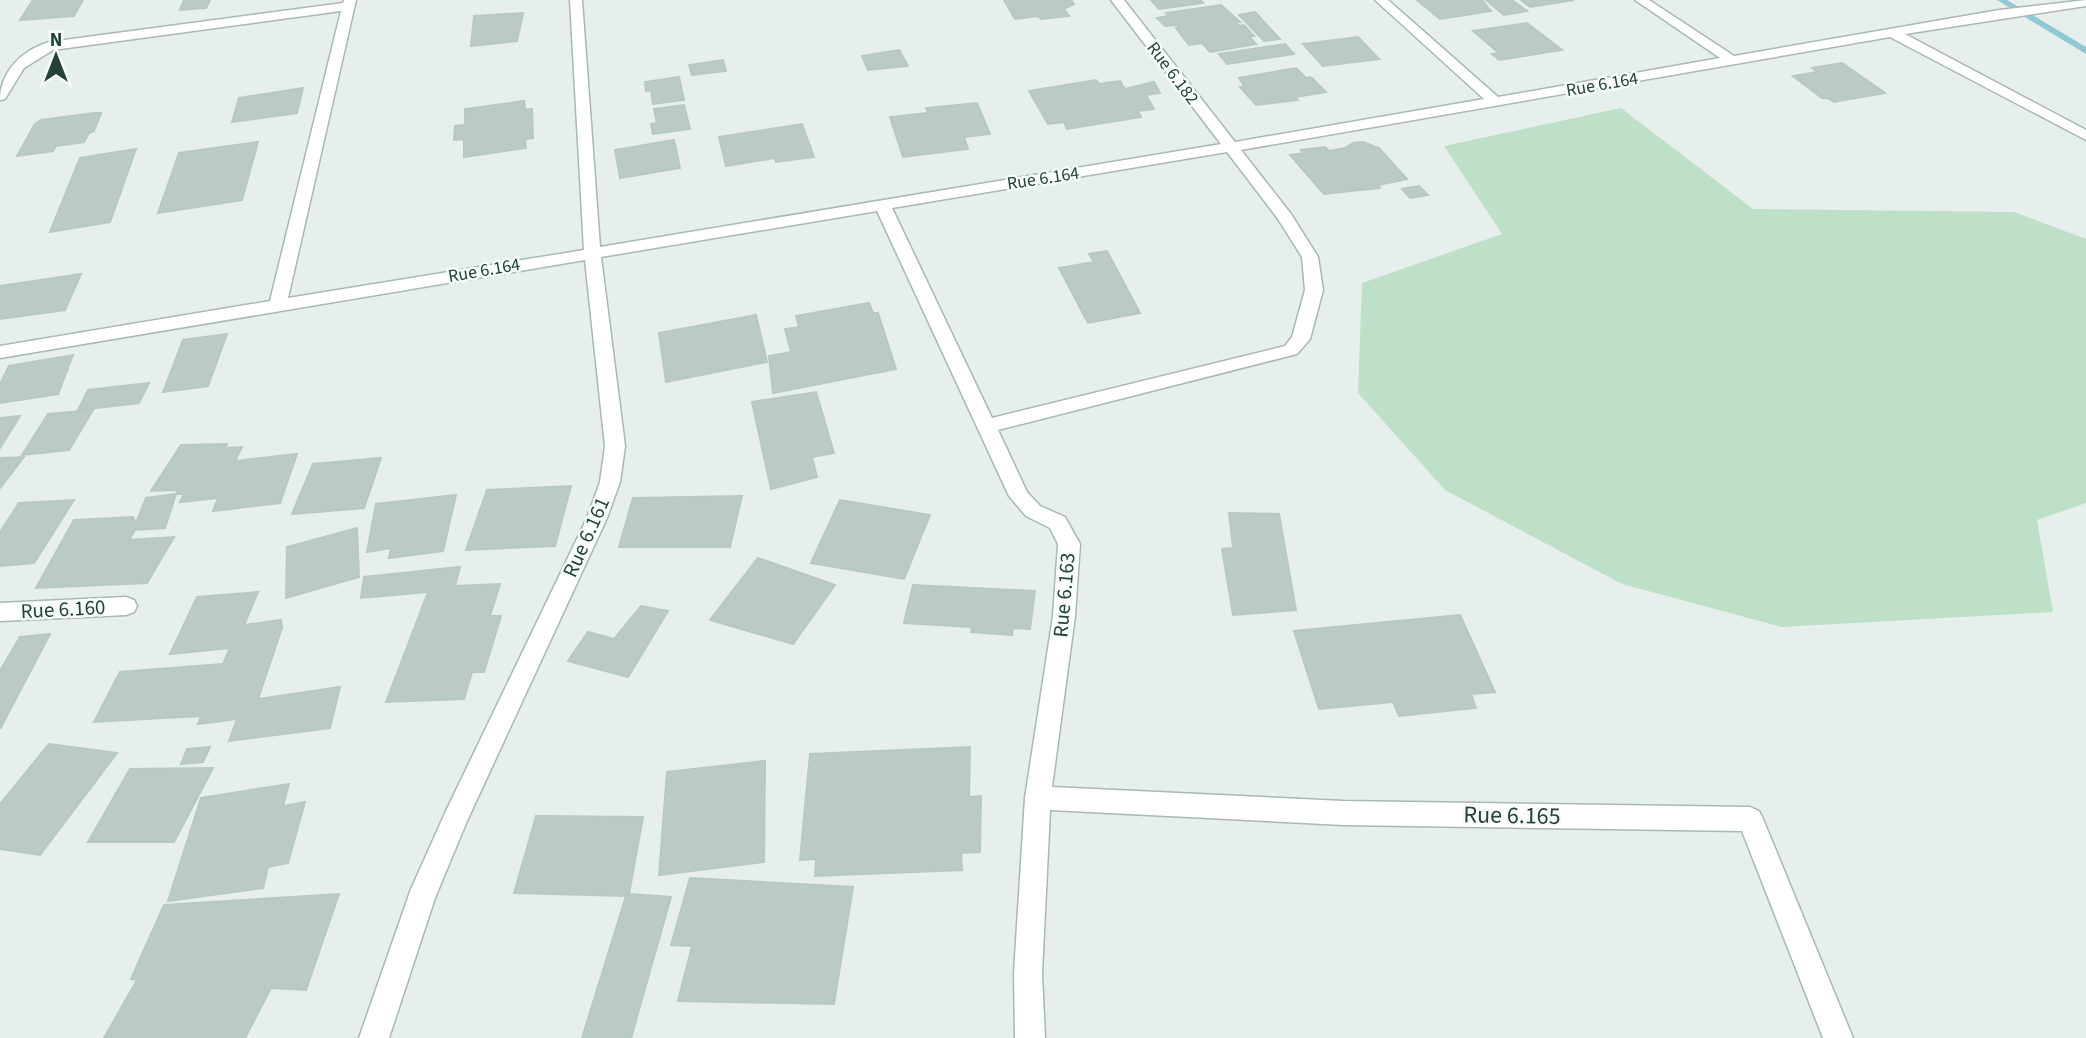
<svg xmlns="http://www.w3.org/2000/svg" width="2086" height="1038" font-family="'Source Sans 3',sans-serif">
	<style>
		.green { fill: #bfe0c8 }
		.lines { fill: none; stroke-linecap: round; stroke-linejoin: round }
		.stream { fill: #8ec9d4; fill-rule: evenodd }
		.building { fill: #bbcac4; stroke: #b8c9c2; stroke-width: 2 }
		.street-casing { stroke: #a8b8b2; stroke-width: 3 }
		.street { fill: #fff; fill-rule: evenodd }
		.labels { text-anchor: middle; stroke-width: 5; stroke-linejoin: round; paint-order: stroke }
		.far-street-label { font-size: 18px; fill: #24423a; stroke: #f7fbf9 }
		.street-label { font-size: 21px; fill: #24423a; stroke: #f7fbf9 }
		.near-street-label { font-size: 24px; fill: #24423a; stroke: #f7fbf9 }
	</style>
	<rect width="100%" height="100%" fill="#e6efeb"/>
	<!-- green -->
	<path class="green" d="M1621 108 1753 209 2014 212 2086 239V503L2037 520 2053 612 1782 627 1622 584 1445 490 1358 393 1362 283 1502 234 1444 146Z"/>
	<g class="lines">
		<!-- stream -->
		<path class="stream" d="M1997 0H2007L2086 47V54Z"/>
	</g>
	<!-- building -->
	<g class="building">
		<path d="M33 0H83L74 16 20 20Z"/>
		<path d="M184 0H210L206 8 180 10Z"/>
		<path d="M1004 0H1071L1074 4 1064 9 1069 16 1041 19 1038 16 1015 19Z"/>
		<path d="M1151 0H1200L1203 3 1159 9Z"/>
		<path d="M1417 0H1482L1491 11 1440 19Z"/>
		<path d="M1486 0H1512L1527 11 1504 15Z"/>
		<path d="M1521 0H1574L1530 7Z"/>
		<path d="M1221 5 1240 22H1236L1239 26 1244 25 1254 36H1249L1256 44 1210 52 1202 43 1189 45 1176 28H1179L1177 25 1165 26 1157 18 1168 16 1166 13Z"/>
		<path d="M1255 12 1280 39 1264 41 1239 15Z"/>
		<path d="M523 13 517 41 471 46 474 16Z"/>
		<path d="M1527 23 1562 50 1499 60 1492 54 1499 53 1473 31Z"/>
		<path d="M1358 37 1379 59 1323 66 1303 44Z"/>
		<path d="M1285 44 1294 54 1227 64 1219 54Z"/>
		<path d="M899 50 908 66 868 70 862 56Z"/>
		<path d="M723 60 726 71 692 75 689 65Z"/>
		<path d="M1842 63 1885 93 1834 102 1827 98H1822L1793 76 1818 72 1812 68Z"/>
		<path d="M1296 68 1306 78 1311 77 1326 92 1295 97 1298 100 1256 105 1240 87H1245L1239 78Z"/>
		<path d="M679 77 684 100 653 104 651 90 646 91 645 82Z"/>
		<path d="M1096 80 1099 84 1120 81 1125 89 1154 82 1160 93 1146 95 1154 109 1138 111 1141 117 1067 129 1064 122 1048 124 1029 91Z"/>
		<path d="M303 88 297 113 232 122 239 98Z"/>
		<path d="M524 101 525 110 532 109 533 138 525 139 526 148 464 157V139L454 140 455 126 465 125V109Z"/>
		<path d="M977 103 990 134 964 137 968 149 903 157 890 117 928 113 926 108Z"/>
		<path d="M684 105 690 129 653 134 651 124 657 123 654 109Z"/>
		<path d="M94 113H101L94 131 89 133 84 142 56 146 53 151 17 156 35 124 41 120Z"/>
		<path d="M802 124 814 157 776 162 775 158 726 166 719 137Z"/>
		<path d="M674 140 680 168 620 178 615 150Z"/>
		<path d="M258 142 242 200 158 213 179 153Z"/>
		<path d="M1363 142 1379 148 1407 179 1378 185 1380 188 1324 194 1290 155 1304 153 1301 150 1325 147 1329 151 1345 148 1353 143Z"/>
		<path d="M136 149 110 222 50 232 80 158Z"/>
		<path d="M1419 186 1428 195 1410 198 1402 189Z"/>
		<path d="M1107 251 1140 313 1088 323 1059 268 1094 262 1089 254Z"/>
		<path d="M81 274 65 310 0 319V286Z"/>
		<path d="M869 303 873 313H878L896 369 773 393 769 356 791 352 785 329 799 327 796 316Z"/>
		<path d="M756 315 767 362 666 382 659 333Z"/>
		<path d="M227 334 208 386 163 392 183 340Z"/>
		<path d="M73 355 58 394 0 403V384L9 366Z"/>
		<path d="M149 383 139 403 78 410 88 390Z"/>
		<path d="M816 392 834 453 812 457 817 477 771 489 752 402Z"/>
		<path d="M93 410 69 450 22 455 48 414Z"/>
		<path d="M20 416 0 448V418Z"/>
		<path d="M227 444 225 448 242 447 235 461 297 454 280 503 213 511 218 498 180 502 184 494H176L178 490 151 491 181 445Z"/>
		<path d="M24 457 0 488V458Z"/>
		<path d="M381 458 364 508 292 514 313 464Z"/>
		<path d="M571 486 555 546 466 550 487 490Z"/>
		<path d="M176 494 165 528 135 530 129 540 174 537 147 583 36 588 74 520 133 517 136 523 146 498Z"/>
		<path d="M456 495 443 551 389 558 391 548 367 552 376 504Z"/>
		<path d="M742 496 730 547H619L633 498Z"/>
		<path d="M74 500 34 563 0 566V532L19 503Z"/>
		<path d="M840 500 930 515 904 579 811 563Z"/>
		<path d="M1229 513 1279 514 1296 610 1233 615 1222 549 1233 548Z"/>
		<path d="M357 528 359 577 286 598 287 547Z"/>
		<path d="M758 558 835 585 793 644 710 620Z"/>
		<path d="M460 567 455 586 500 584 490 616H501L484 672H472L464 699 386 702 428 592 361 598 364 577Z"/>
		<path d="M913 585 1035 591 1030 629 1013 628 1012 635 971 632 972 627 904 623Z"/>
		<path d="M258 592 244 625 281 620 282 628 258 699 340 687 330 728 229 741 237 719 198 724 201 716 94 722 120 672 223 664 230 648 170 654 197 597Z"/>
		<path d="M641 606 668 611 628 677 568 661 588 632 614 639Z"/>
		<path d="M1460 615 1495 692 1471 694 1476 708 1399 716 1393 702 1319 709 1294 631Z"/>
		<path d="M50 634 0 729V671L20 637Z"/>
		<path d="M49 744 117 753 40 855 0 849V804Z"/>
		<path d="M210 747 203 762 181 764 187 749Z"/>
		<path d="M970 747 969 797 981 796 980 852 961 853 962 870 815 876 816 859 800 860 810 754Z"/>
		<path d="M765 761 764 862 659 875 667 772Z"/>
		<path d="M213 768 174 842H88L130 769Z"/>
		<path d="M289 784 283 806 305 802 288 863 268 867 263 888 168 901 201 798Z"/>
		<path d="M536 816 643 817 629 894 671 897 631 1038H582L626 896 514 893Z"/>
		<path d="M690 878 853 887 834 1004 678 1001 692 946 671 945Z"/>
		<path d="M339 894 306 990 271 988 245 1038H104L137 980 131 979 164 905Z"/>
	</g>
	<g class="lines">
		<defs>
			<g id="street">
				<path d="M344 0H356L288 298 584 250 570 0H582L600 247 1221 144 1111 0H1124L1235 142 1484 99 1375 0H1388L1498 97 1720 58 1635 0H1649L1734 56 1999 10 2086 0V6L1905 34 2086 130V140L1890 37 1241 150 1291 214 1318 257 1323 290 1310 339 1297 354 998 430 1027 492 1040 506 1065 517 1080 544 1075 616 1052 787 1343 801 1750 807 1759 811 1763 819 1853 1038H1823L1742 831 1343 825 1050 810 1042 973 1045 1038H1015L1014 973 1025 798 1053 616 1058 544 1050 528 1026 516 1009 496 877 211 601 257 625 446 620 482 607 518 467 821 435 898 389 1038H359L411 889 446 811 587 518 600 482 605 446 585 260 0 358V346L270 301 341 11 53 50 24 68 5 99 0 100C0 72 22 50 49 42L343 3ZM1227 152 1278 219 1302 257 1305 290 1292 337 1285 346 992 418 892 208Z"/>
				<path d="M126 597 134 600 137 606 134 612 126 615 0 621V603Z"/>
			</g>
		</defs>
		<!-- street casing -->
		<use href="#street" class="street-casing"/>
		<!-- street -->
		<use href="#street" class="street"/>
	</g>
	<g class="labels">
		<!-- far-street labels -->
		<g class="far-street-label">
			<text transform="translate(1173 73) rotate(53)" y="6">Rue 6.182</text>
			<text transform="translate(1602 84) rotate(-10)" y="6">Rue 6.164</text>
			<text transform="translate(1043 178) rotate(-9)" y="6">Rue 6.164</text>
			<text transform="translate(484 270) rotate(-10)" y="6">Rue 6.164</text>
		</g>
		<!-- street labels -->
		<g class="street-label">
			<text transform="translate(586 537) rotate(-66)" y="7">Rue 6.161</text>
			<text transform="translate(1064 595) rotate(-85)" y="7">Rue 6.163</text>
			<text transform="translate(63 609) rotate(-3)" y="7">Rue 6.160</text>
		</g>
		<!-- near-street labels -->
		<g class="near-street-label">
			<text transform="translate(1512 815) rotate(1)" y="8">Rue 6.165</text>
		</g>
	</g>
	<!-- north arrow -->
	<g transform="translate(56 56)" stroke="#f7fbf9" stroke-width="5" paint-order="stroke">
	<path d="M0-5L12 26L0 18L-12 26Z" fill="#24423a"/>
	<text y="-10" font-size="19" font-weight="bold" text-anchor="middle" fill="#24423a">N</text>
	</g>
</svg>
